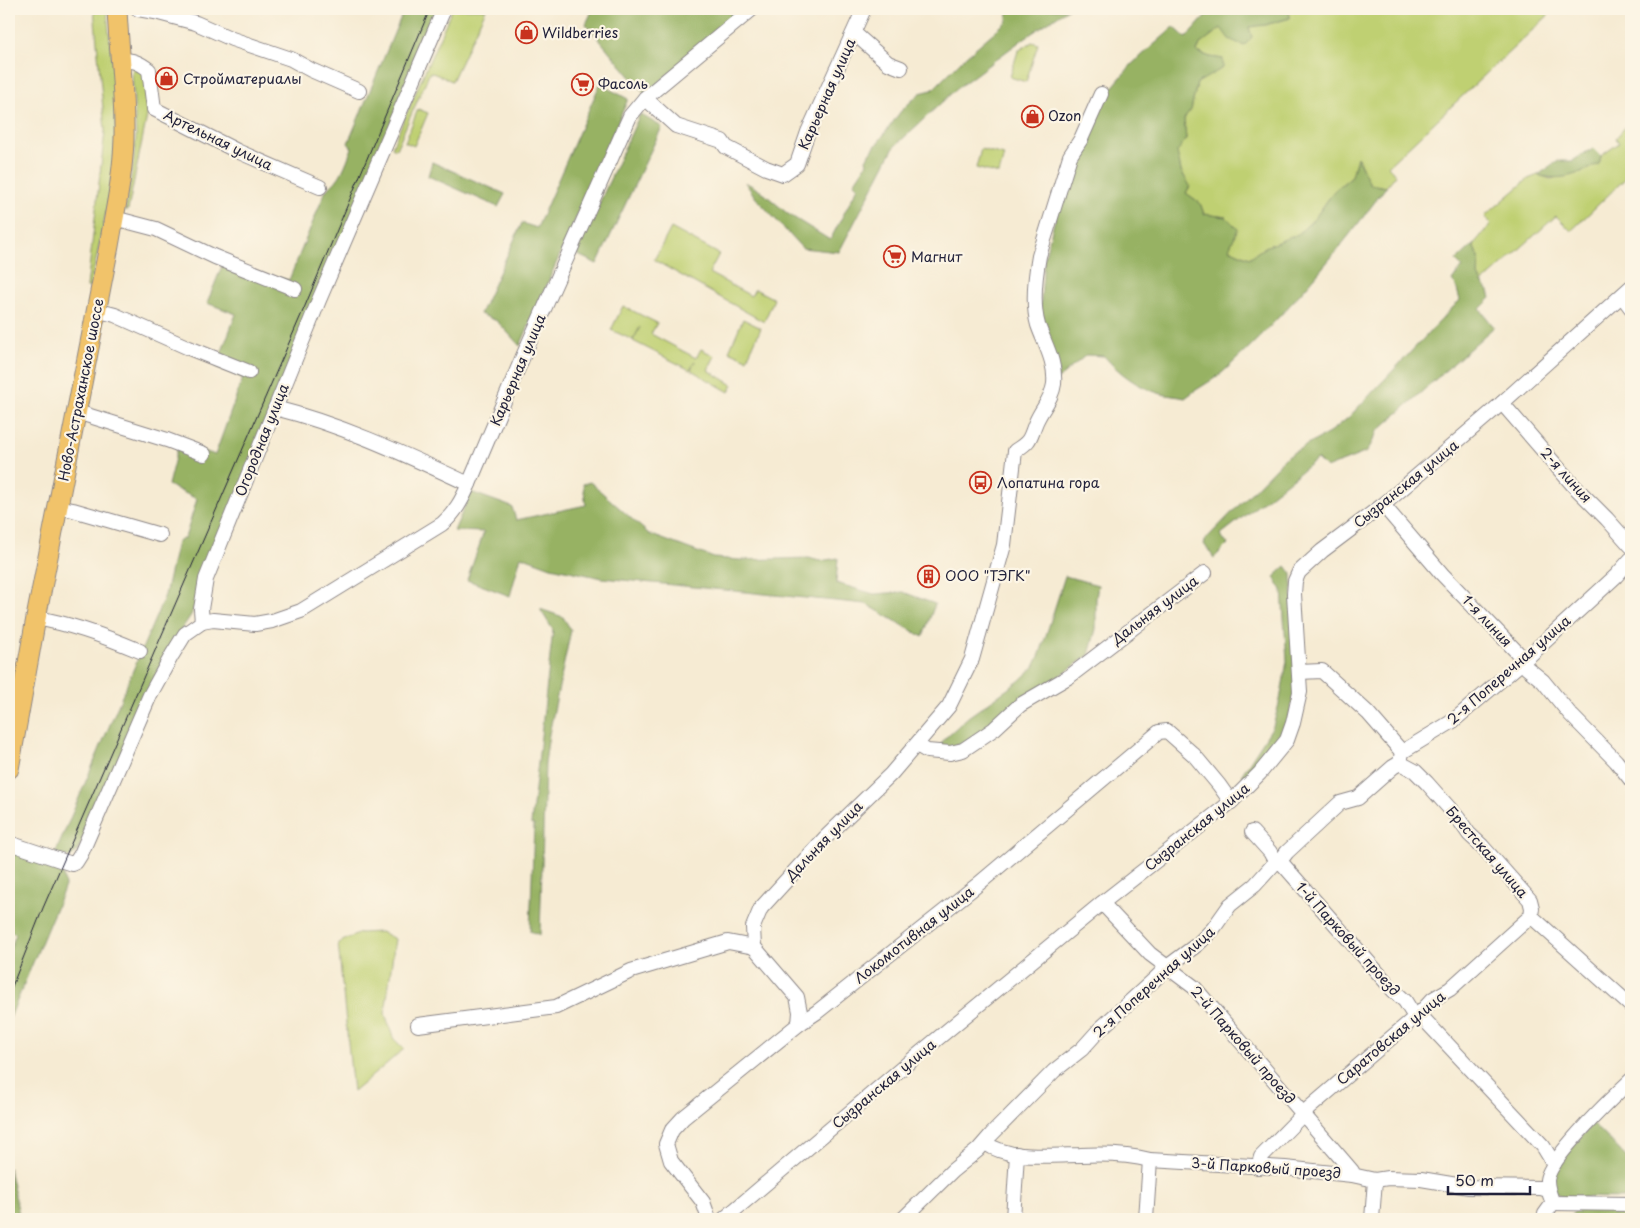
<svg xmlns="http://www.w3.org/2000/svg" width="1640" height="1228" font-family="'Playpen Sans',sans-serif">
	<style>
		.green { fill: #bfd072; stroke: #707956 }
		.forest { fill: #97b264; stroke: #5c6a50 }
		.lines { fill: none; stroke-linecap: round; stroke-linejoin: round }
		.minor-casing { stroke: #8c8687; stroke-width: 16 }
		.major-casing { stroke: #8c8687; stroke-width: 21 }
		.minor { stroke: #fff; stroke-width: 14 }
		.major { stroke: #f1c36a; stroke-width: 19 }
		.tram { stroke: #22223b; stroke-width: 1 }
		.labels { text-anchor: middle; stroke-width: 4.5; stroke-linejoin: round; paint-order: stroke }
		.poi-label { font-size: 14px; fill: #22223b; stroke: #fcf5e5; text-anchor: start }
		.street-label { font-size: 14px; fill: #22223b; stroke: #fcf5e5 }
	</style>
	<rect width="100%" height="100%" fill="#fcf5e5"/>
	<filter id="ink" filterUnits="userSpaceOnUse"><feTurbulence type="fractalNoise" baseFrequency=".02" numOctaves="2"/><feDisplacementMap in="SourceGraphic" scale="10" xChannelSelector="R" yChannelSelector="G"/><feConvolveMatrix kernelMatrix="1 2 1 2 8 2 1 2 1" color-interpolation-filters="sRGB"/></filter>
	<filter id="wash" filterUnits="userSpaceOnUse"><feTurbulence type="fractalNoise" baseFrequency=".0096" numOctaves="4" result="noise"/><feDisplacementMap in="SourceGraphic" scale="20" xChannelSelector="R" yChannelSelector="G"/><feGaussianBlur stdDeviation="1.12" result="paint"/><feColorMatrix in="noise" values="0 0 0 0 0 0 0 0 0 0 0 0 0 0 0 0 0 1.4 0 .05"/><feComposite in="paint" operator="in"/></filter>
	<g filter="url(#wash)">
		<rect width="100%" height="100%" fill="#f6ebd3"/>
		<!-- green -->
		<g class="green">
			<path d="M94 9H107C110 48 117 91 116 130 114 184 101 236 90 288L87 287 105 131Z"/>
			<path d="M452 9H486L452 81 430 72 396 149 392 147Z"/>
			<path d="M1289 9H1555L1388 166 1396 175 1386 187 1370 185 1358 158 1352 176 1334 191 1315 218 1298 235 1265 247 1250 258 1228 249 1237 229 1226 217 1204 214 1200 203 1186 193 1190 186 1181 171 1176 151 1186 139 1184 119 1191 110 1197 83 1223 59 1210 57 1197 52 1200 44 1221 28 1265 25 1290 18Z"/>
			<path d="M1032 42 1038 44 1026 82 1010 77 1018 51Z"/>
			<path d="M134 68 143 70 150 101 128 210H125L133 166 136 136 132 72Z"/>
			<path d="M418 109 428 113 414 146 405 142Z"/>
			<path d="M1631 120V173L1571 231 1556 216 1482 283 1478 276 1479 259 1473 245 1491 224 1485 216 1528 179 1538 175 1551 179 1599 164 1601 156 1619 143 1616 138Z"/>
			<path d="M981 149 1004 155 999 174 976 168Z"/>
			<path d="M671 228 719 254 709 273 751 296 755 289 774 299 764 322 654 260Z"/>
			<path d="M623 306 657 323 651 334 696 358 701 349 715 356 708 370 733 385 729 392 691 370 695 361 690 370 633 341 640 327 633 340 611 330Z"/>
			<path d="M743 319 761 328 747 359 729 351Z"/>
			<path d="M381 932 395 939 385 1013 393 1038 404 1049 353 1092 338 943 360 933Z"/>
		</g>
		<!-- forest -->
		<g class="forest">
			<path d="M403 9H438L191 615 167 651 77 852 69 857 55 854 165 595 177 542 185 538 197 499 168 485 179 442 215 455 243 378 216 367 236 314 207 303 222 266 289 280 326 190C342 179 345 165 352 148L348 143 403 12Z"/>
			<path d="M593 9H746L645 94 586 24Z"/>
			<path d="M1010 9H1068L1026 37 956 89 894 147 839 252 802 248 755 197 745 182 761 191 788 214 830 240 858 187 854 183 867 163 866 159 901 111 920 93 932 90 965 57 1007 21 1008 11Z"/>
			<path d="M1212 9H1289L1290 18 1265 25 1249 27 1252 37 1244 46 1229 39 1221 28 1200 44 1197 52 1210 57 1223 59V68L1197 83 1191 110 1184 119 1186 139 1177 152 1181 171 1190 186 1186 193 1200 203 1204 214 1226 217 1238 229 1229 249 1249 258 1265 247 1298 234 1315 218 1334 191 1352 176 1357 157 1370 184 1386 187C1337 253 1284 317 1223 372 1211 382 1197 388 1185 398 1177 396 1167 396 1158 393 1136 386 1119 373 1104 356L1086 355 1058 379 1040 313 1044 259 1072 158 1105 96 1132 64 1174 27 1186 38Z"/>
			<path d="M600 84 628 99 520 346 497 321 480 314 522 223 537 228Z"/>
			<path d="M640 114 662 127 597 264 576 254Z"/>
			<path d="M1593 148 1601 156 1599 164C1578 174 1562 182 1538 175L1558 161H1572Z"/>
			<path d="M432 162 505 194 498 207 428 176Z"/>
			<path d="M1473 245 1479 259 1478 276 1482 283 1489 291 1491 298 1480 309 1494 327 1378 431 1367 452 1326 468 1317 459 1220 535 1228 544 1214 558 1204 544 1206 539 1287 456 1329 433 1349 417 1460 300 1456 286 1452 281 1462 267 1456 261Z"/>
			<path d="M590 482 649 534 714 558 740 560 809 558 820 561 838 558 836 583 874 594 903 592 935 604 923 637 866 604 602 578 551 567 521 556 510 596 467 580 484 532 454 531 471 492 512 507 516 520 586 505 583 484Z"/>
			<path d="M1286 566 1292 574 1295 691 1288 722 1280 736 1257 769 1245 779 1242 774 1273 726 1280 700 1287 661 1282 590 1274 577Z"/>
			<path d="M1065 576 1098 585 1096 599V629L1089 655 972 739 949 749 940 746 945 738 968 717 1019 681 1034 667 1040 654Z"/>
			<path d="M540 609 563 617 571 630 549 734 545 763 540 935 530 931 534 825 531 824 553 630Z"/>
			<path d="M13 850 52 863 63 873 65 886 9 1020V952L16 934 9 931V851Z"/>
			<path d="M1593 1123 1631 1162V1198L1563 1197 1554 1191 1553 1178 1557 1164Z"/>
			<path d="M9 1168 20 1219H9Z"/>
			<path d="M1577 1208 1631 1211V1219H1568Z"/>
		</g>
	</g>
	<g filter="url(#ink)">
		<g class="lines">
			<defs>
				<g id="minor">
					<path d="M138 9 155 12 196 23 232 39 291 59 311 70 359 91"/>
					<path d="M854 33 888 63 901 68"/>
					<path d="M120 60C133 60 139 62 149 70L154 109 237 151 320 187"/>
					<path d="M645 98 676 126 722 141 726 147 766 168 783 174 797 164 808 132 864 9"/>
					<path d="M114 218 156 229 215 257 295 289"/>
					<path d="M1622 296 1631 308"/>
					<path d="M96 310 115 315 189 348 249 372"/>
					<path d="M1502 403 1573 485 1607 519 1631 546"/>
					<path d="M275 408C343 425 406 455 469 484"/>
					<path d="M77 412 167 440 204 454"/>
					<path d="M1383 505 1442 574 1517 652 1527 668 1543 681 1570 714 1616 761 1631 780"/>
					<path d="M58 507 73 510 160 535"/>
					<path d="M36 618C72 624 107 637 140 651"/>
					<path d="M202 622 201 609 206 579 319 300 444 9"/>
					<path d="M1299 672 1322 671 1368 713 1402 752"/>
					<path d="M917 745 927 751 950 753 963 750 994 729 1020 705 1070 676 1205 573"/>
					<path d="M1400 763 1415 771 1427 783 1458 818 1469 834 1482 846 1530 900 1532 908 1531 916 1631 1006"/>
					<path d="M1252 832 1270 852 1276 863"/>
					<path d="M9 843 72 864 76 862 81 854 150 695 172 655 185 634 202 622 213 620 255 624 272 621 301 611 442 524C455 513 462 500 469 484L524 354 630 116 645 98 752 9"/>
					<path d="M1280 861 1393 990 1405 1001 1415 1017"/>
					<path d="M1102 903 1150 954 1194 987 1352 1171V1175"/>
					<path d="M754 947 753 927 761 908 826 837 891 774 949 706 972 659 1004 545 1015 451C1032 440 1029 439 1036 422 1042 408 1052 399 1054 384 1056 362 1045 345 1038 325 1032 304 1035 278 1039 256L1070 156 1081 139 1101 94"/>
					<path d="M754 947 797 997 800 1012 799 1024"/>
					<path d="M1419 1014 1543 1146 1554 1164"/>
					<path d="M418 1025 556 1007 631 971 728 942 754 947"/>
					<path d="M985 1143C1011 1161 1050 1155 1080 1155 1103 1154 1127 1154 1150 1160L1285 1168 1352 1175 1375 1180 1388 1178 1421 1179 1469 1187 1541 1188 1548 1190"/>
					<path d="M1258 1167 1261 1157 1308 1109 1419 1014 1433 999 1450 989 1531 916"/>
					<path d="M1553 1203C1550 1196 1547 1188 1547 1180 1549 1158 1613 1097 1631 1080"/>
					<path d="M1553 1203 1631 1204"/>
					<path d="M709 1219 703 1202 671 1161 666 1144 672 1130 683 1118 799 1024 817 1012 976 886 1159 732 1167 731 1194 755 1219 785 1231 802"/>
					<path d="M724 1219 908 1063 1102 903 1231 802 1260 773 1287 740 1293 723 1300 692 1294 594 1295 581 1299 572 1322 551 1383 505 1502 403 1631 287"/>
					<path d="M903 1219 952 1171 978 1150 991 1135 1054 1071 1082 1049 1100 1029 1156 978 1167 967 1198 944 1213 929 1230 905 1255 885 1273 865 1280 861 1287 852 1340 803 1358 798 1393 767 1400 763 1402 752 1453 721 1529 656 1616 576 1631 559"/>
					<path d="M1013 1219 1017 1154"/>
					<path d="M1146 1219 1150 1160"/>
					<path d="M1372 1219 1375 1180"/>
					<path d="M1544 1219 1545 1214 1553 1203"/>
				</g>
				<path id="major" d="M9 769 36 618 109 246C115 211 123 175 124 139 125 97 119 52 117 9"/>
			</defs>
			<!-- minor casing -->
			<use href="#minor" class="minor-casing"/>
			<!-- major casing -->
			<use href="#major" class="major-casing"/>
			<!-- minor -->
			<use href="#minor" class="minor"/>
			<!-- major -->
			<use href="#major" class="major"/>
			<!-- tram -->
			<path class="tram" d="M9 994 43 908 305 306 430 9"/>
		</g>
	</g>
	<!-- icons -->
	<defs>
		<symbol id="shop-ring" viewBox="-11 -11 22 22"><circle r="9.5" fill="#fcf5e5" stroke="#c8321e" stroke-width="1.5"/><path d="M-5-2.5h2.3a2.7 3.5 0 0 1 5.4 0H5L5.5 6h-11ZM-1.5-2.5h3a1.5 2.3 0 0 0-3 0Z" fill="#c8321e"/></symbol>
		<symbol id="supermarket-ring" viewBox="-11 -11 22 22"><circle r="9.5" fill="#fcf5e5" stroke="#c8321e" stroke-width="1.5"/><path d="M-6-5.5h2.5l.6 2H6L4.5 2H-2.5L-4.4-4H-6ZM-1.5 3.2a1.3 1.3 0 1 0 .1 0ZM3 3.2a1.3 1.3 0 1 0 .1 0Z" fill="#c8321e"/></symbol>
		<symbol id="bus-ring" viewBox="-11 -11 22 22"><circle r="9.5" fill="#fcf5e5" stroke="#c8321e" stroke-width="1.5"/><path d="M-5-6H5V4H4V6H2V4H-2V6H-4V4H-5ZM-3.5-4V0h7V-4ZM-3.5 1.2v1.5H-2V1.2ZM2 1.2v1.5H3.5V1.2Z" fill="#c8321e"/></symbol>
		<symbol id="building-ring" viewBox="-11 -11 22 22"><circle r="9.5" fill="#fcf5e5" stroke="#c8321e" stroke-width="1.5"/><path d="M-4-6H4V6H1V3H-1V6H-4ZM-2.5-4.3h1.7v1.8h-1.7ZM.8-4.3h1.7v1.8H.8ZM-2.5-1h1.7V.8h-1.7ZM.8-1h1.7V.8H.8Z" fill="#c8321e"/></symbol>
	</defs>
	<g fill-rule="evenodd">
		<use href="#shop-ring" x="514" y="20" width="25" height="25"/>
		<use href="#shop-ring" x="154" y="66" width="25" height="25"/>
		<use href="#supermarket-ring" x="570" y="72" width="25" height="25"/>
		<use href="#shop-ring" x="1020" y="104" width="25" height="25"/>
		<use href="#supermarket-ring" x="882" y="244" width="25" height="25"/>
		<use href="#bus-ring" x="968" y="470" width="25" height="25"/>
		<use href="#building-ring" x="916" y="564" width="25" height="25"/>
	</g>
	<g class="labels">
		<!-- poi labels -->
		<g class="poi-label">
			<text x="542" y="38">Wildberries</text>
			<text x="183" y="84">Стройматериалы</text>
			<text x="598" y="89">Фасоль</text>
			<text x="1048" y="121">Ozon</text>
			<text x="911" y="262">Магнит</text>
			<text x="997" y="488">Лопатина гора</text>
			<text x="945" y="581">ООО "ТЭГК"</text>
		</g>
		<!-- street labels -->
		<g class="street-label">
			<text transform="translate(827 94) rotate(-66)" y="5">Карьерная улица</text>
			<text transform="translate(218 140) rotate(26)" y="5">Артельная улица</text>
			<text transform="translate(518 370) rotate(-67)" y="5">Карьерная улица</text>
			<text transform="translate(81 390) rotate(-79)" y="5">Ново-Астраханское шоссе</text>
			<text transform="translate(262 440) rotate(-68)" y="5">Огородная улица</text>
			<text transform="translate(1566 475) rotate(48)" y="5">2-я линия</text>
			<text transform="translate(1406 484) rotate(-39)" y="5">Сызранская улица</text>
			<text transform="translate(1155 610) rotate(-37)" y="5">Дальняя улица</text>
			<text transform="translate(1487 621) rotate(47)" y="5">1-я линия</text>
			<text transform="translate(1509 670) rotate(-41)" y="5">2-я Поперечная улица</text>
			<text transform="translate(1197 827) rotate(-39)" y="5">Сызранская улица</text>
			<text transform="translate(824 841) rotate(-46)" y="5">Дальняя улица</text>
			<text transform="translate(1487 852) rotate(49)" y="5">Брестская улица</text>
			<text transform="translate(914 935) rotate(-38)" y="5">Локомотивная улица</text>
			<text transform="translate(1348 939) rotate(48)" y="5">1-й Парковый проезд</text>
			<text transform="translate(1154 982) rotate(-42)" y="5">2-я Поперечная улица</text>
			<text transform="translate(1391 1038) rotate(-40)" y="5">Саратовская улица</text>
			<text transform="translate(1243 1045) rotate(49)" y="5">2-й Парковый проезд</text>
			<text transform="translate(884 1084) rotate(-40)" y="5">Сызранская улица</text>
			<text transform="translate(1266 1168) rotate(4)" y="5">3-й Парковый проезд</text>
		</g>
	</g>
	<!-- margin -->
	<rect width="1640" height="1228" fill="none" stroke="#fcf5e5" stroke-width="30"/>
	<!-- scale -->
	<path d="M1448 1186v8h82v-8" fill="none" stroke="#22223b" stroke-width="2.5"/>
	<text x="1455" y="1186" font-size="15" fill="#22223b" stroke="#fcf5e5" stroke-width="4" paint-order="stroke">50 m</text>
</svg>
